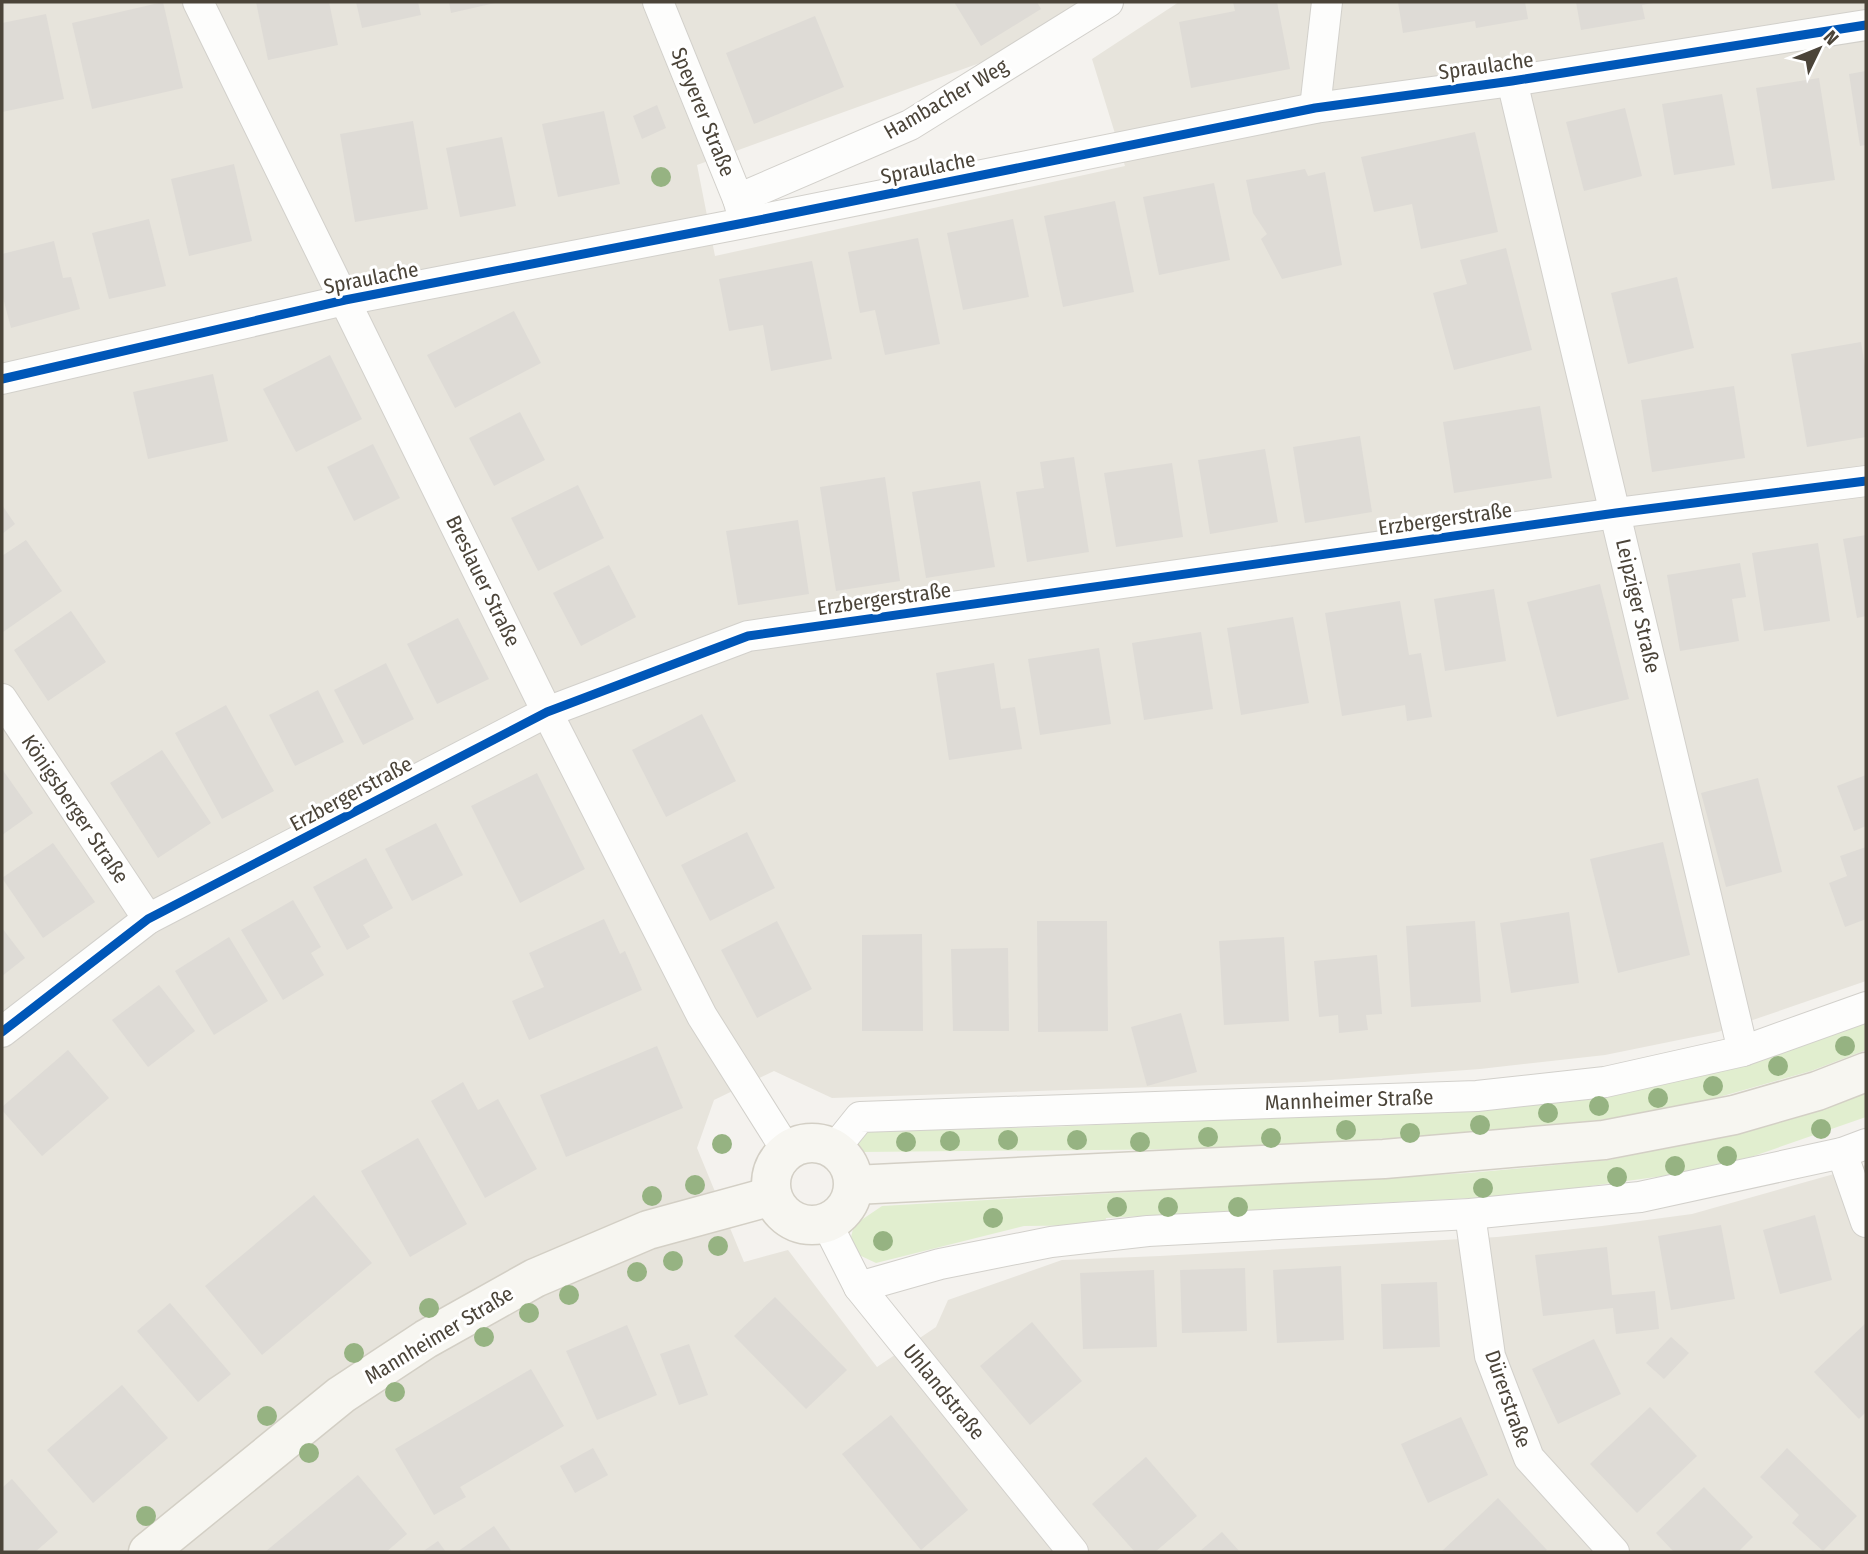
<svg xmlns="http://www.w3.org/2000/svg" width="1868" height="1554" font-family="'Fira Sans Condensed',sans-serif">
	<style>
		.residential { fill: #e7e4dc }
		.green { fill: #e1eecf }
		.building { fill: #dedbd6 }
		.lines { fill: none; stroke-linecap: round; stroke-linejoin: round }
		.minor-casing { stroke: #d2d0cb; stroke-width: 32 }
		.secondary-casing { stroke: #d3cfc5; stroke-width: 41 }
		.minor { stroke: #fdfdfc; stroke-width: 30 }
		.secondary { stroke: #f7f6f1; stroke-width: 38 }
		.cycleway-casing { stroke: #fff; stroke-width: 13 }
		.cycleway { stroke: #0057b8; stroke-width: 9 }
		.tree { fill: #96b382 }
		.labels { text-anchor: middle; stroke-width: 6; stroke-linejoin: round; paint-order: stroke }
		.street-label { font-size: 21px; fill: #4b4439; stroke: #fff }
	</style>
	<rect width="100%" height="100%" fill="#f4f2ee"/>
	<!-- residential -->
	<path class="residential" d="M2 2H1085L991 59 697 165 715 256 1125 166 1092 59 1179 2H1866V981L1718 1032 1605 1055 1480 1069 1304 1082 832 1098 774 1071 714 1100 697 1148 744 1262 788 1250 877 1367 936 1327 948 1300 1062 1260 1160 1256 1497 1237 1602 1226 1692 1214 1866 1165V1552H2Z"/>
	<!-- green -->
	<g class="green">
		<path d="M1866 1021V1050L1811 1071 1698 1103 1600 1120 1444 1135 1203 1149 860 1152 853 1149 848 1144 857 1132 1049 1127 1458 1109Z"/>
		<path d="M1866 1089V1117L1751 1157 1663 1176 1525 1195 1106 1218 1105 1225 1024 1226 876 1263 857 1254 851 1237 854 1225 882 1206 1469 1173 1609 1160 1773 1124Z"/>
	</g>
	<!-- building -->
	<g class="building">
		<path d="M163 2 183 88 92 109 72 23Z"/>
		<path d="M256 2H329L338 45 268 60Z"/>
		<path d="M356 2H418L421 15 362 28Z"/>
		<path d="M449 2H495V3L451 13Z"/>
		<path d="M954 2H1037L1041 9 981 46Z"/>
		<path d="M1233 2H1277L1290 69 1191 88 1179 22 1235 11Z"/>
		<path d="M1398 2H1525L1528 19 1476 28 1475 21 1403 33Z"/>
		<path d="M1576 2H1653V3L1642 5 1645 19 1581 30Z"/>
		<path d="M46 14 64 99 2 112V23Z"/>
		<path d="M815 16 844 87 754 124 726 53Z"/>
		<path d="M1866 71V145L1860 146 1849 74Z"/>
		<path d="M1819 78 1835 180 1772 189 1756 88Z"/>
		<path d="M1722 94 1735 165 1674 175 1662 104Z"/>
		<path d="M657 105 666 128 642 139 633 116Z"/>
		<path d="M1625 108 1642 176 1584 191 1566 122Z"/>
		<path d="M604 111 620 184 558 197 542 124Z"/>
		<path d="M413 121 428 209 355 222 340 134Z"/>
		<path d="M1475 132 1498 232 1421 249 1412 204 1374 212 1361 157Z"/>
		<path d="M502 137 516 206 460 217 446 148Z"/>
		<path d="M234 164 252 241 189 256 171 179Z"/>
		<path d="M1305 169 1308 176 1325 172 1342 265 1282 279 1261 239 1267 234 1253 213 1246 180Z"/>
		<path d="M1214 183 1230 260 1159 275 1143 197Z"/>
		<path d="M1115 201 1134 292 1063 307 1044 216Z"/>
		<path d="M149 219 166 286 109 299 92 233Z"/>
		<path d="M1013 219 1029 297 963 310 947 233Z"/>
		<path d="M918 238 940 344 885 355 875 310 860 313 848 252Z"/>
		<path d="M54 241 63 278 71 277 80 309 11 328 2 294V254Z"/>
		<path d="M1506 248 1532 350 1454 370 1433 293 1467 284 1460 260Z"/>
		<path d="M812 261 832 359 771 371 763 325 729 331 719 279Z"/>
		<path d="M1677 277 1694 348 1628 364 1611 293Z"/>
		<path d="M514 311 541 363 455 408 427 355Z"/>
		<path d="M1861 342 1866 373V437L1807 447 1791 354Z"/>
		<path d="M330 355 362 419 296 452 263 389Z"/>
		<path d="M213 374 228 441 148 459 133 392Z"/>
		<path d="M1734 386 1745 458 1652 472 1641 400Z"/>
		<path d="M1540 406 1552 478 1454 493 1443 422Z"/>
		<path d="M520 412 545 460 494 486 469 438Z"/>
		<path d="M1360 436 1372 512 1305 523 1293 447Z"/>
		<path d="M373 444 400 498 354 521 327 467Z"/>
		<path d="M1265 449 1278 522 1210 534 1198 460Z"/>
		<path d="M1074 457 1089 552 1027 562 1016 492 1044 488 1040 462Z"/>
		<path d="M1172 463 1183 537 1116 547 1104 473Z"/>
		<path d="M885 477 900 581 836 591 820 487Z"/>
		<path d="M980 481 995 567 926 578 912 492Z"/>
		<path d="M578 485 604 538 538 571 511 518Z"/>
		<path d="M2 505 15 524 2 534Z"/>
		<path d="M798 520 809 594 738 605 726 531Z"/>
		<path d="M1866 535V616L1857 618 1843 539Z"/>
		<path d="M26 540 62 591 3 632 2 630V556Z"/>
		<path d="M1818 543 1830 621 1764 631 1752 553Z"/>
		<path d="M1740 563 1746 597 1732 599 1739 641 1680 651 1667 575Z"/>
		<path d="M609 565 636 617 581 646 553 593Z"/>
		<path d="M1600 584 1629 699 1557 717 1527 602Z"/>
		<path d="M1494 589 1506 661 1445 671 1434 599Z"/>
		<path d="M1400 601 1409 655 1421 653 1432 717 1407 721 1405 705 1342 716 1325 613Z"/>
		<path d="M71 611 106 662 48 701 14 650Z"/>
		<path d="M1293 617 1309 703 1241 715 1227 628Z"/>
		<path d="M458 618 489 679 437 704 407 644Z"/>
		<path d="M1201 632 1213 709 1144 720 1132 643Z"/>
		<path d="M1099 648 1111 724 1040 735 1028 659Z"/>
		<path d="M386 663 414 719 363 745 334 690Z"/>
		<path d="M994 663 1001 709 1015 707 1022 749 949 760 936 673Z"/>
		<path d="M318 690 344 742 295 766 269 715Z"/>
		<path d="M226 705 274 791 222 819 175 733Z"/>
		<path d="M702 714 736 781 666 817 632 750Z"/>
		<path d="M162 750 211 823 158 858 110 783Z"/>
		<path d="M2 769 33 813 2 835Z"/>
		<path d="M537 773 585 869 520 903 471 806Z"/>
		<path d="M1866 775V826L1854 831 1837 786Z"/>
		<path d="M1758 778 1782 872 1726 887 1701 793Z"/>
		<path d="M436 823 463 875 412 901 385 849Z"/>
		<path d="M747 832 775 888 710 921 681 865Z"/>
		<path d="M1663 842 1690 955 1618 973 1590 859Z"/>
		<path d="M53 843 95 902 43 938 2 878Z"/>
		<path d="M1866 847V919L1845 927 1829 883 1847 876 1840 856Z"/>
		<path d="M366 858 393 908 363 925 370 937 347 950 313 887Z"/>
		<path d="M293 900 321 947 311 953 324 975 283 1000 241 930Z"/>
		<path d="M1569 912 1579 983 1511 993 1500 923Z"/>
		<path d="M604 919 620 954 625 951 642 990 529 1040 512 1001 544 987 529 953Z"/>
		<path d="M777 921 812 989 757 1018 721 950Z"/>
		<path d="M1037 921H1107L1108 1031 1038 1032Z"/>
		<path d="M1475 921 1481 1002 1411 1007 1406 926Z"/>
		<path d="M2 928 25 958 2 976Z"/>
		<path d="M922 934 923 1031H862V935Z"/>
		<path d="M229 937 268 1001 214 1035 175 971Z"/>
		<path d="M1284 937 1289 1021 1224 1025 1219 941Z"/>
		<path d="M1008 948 1009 1031H953L951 949Z"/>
		<path d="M1377 955 1382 1014 1366 1015 1368 1030 1339 1033 1338 1015 1319 1017 1314 961Z"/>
		<path d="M159 985 195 1031 148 1067 112 1020Z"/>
		<path d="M1181 1013 1197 1072 1147 1086 1131 1027Z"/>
		<path d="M657 1046 683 1108 566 1157 540 1095Z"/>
		<path d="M68 1050 109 1098 42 1156 2 1110V1107Z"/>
		<path d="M463 1082 478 1110 498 1099 537 1169 485 1198 431 1101Z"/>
		<path d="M418 1138 467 1224 410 1257 361 1171Z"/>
		<path d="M314 1195 372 1263 262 1355 205 1286Z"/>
		<path d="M1815 1215 1832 1280 1780 1294 1763 1230Z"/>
		<path d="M1721 1225 1735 1299 1671 1310 1658 1236Z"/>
		<path d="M1607 1247 1612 1295 1655 1291 1659 1329 1616 1334 1613 1308 1543 1316 1535 1255Z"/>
		<path d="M1341 1266 1344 1340 1277 1343 1273 1270Z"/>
		<path d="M1245 1268 1247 1331 1182 1333 1180 1270Z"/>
		<path d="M1154 1270 1157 1347 1083 1349 1080 1273Z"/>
		<path d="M1437 1282 1440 1347 1383 1349 1381 1284Z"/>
		<path d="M775 1297 847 1370 806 1409 734 1336Z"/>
		<path d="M170 1303 231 1374 198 1402 137 1331Z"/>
		<path d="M1032 1322 1082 1381 1030 1425 980 1366Z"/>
		<path d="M1866 1323V1412L1859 1419 1814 1372Z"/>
		<path d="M627 1325 657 1395 597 1420 566 1351Z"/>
		<path d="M1671 1337 1689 1353 1664 1379 1646 1363Z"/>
		<path d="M1594 1339 1621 1394 1558 1424 1532 1369Z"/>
		<path d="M689 1344 708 1395 679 1405 660 1354Z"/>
		<path d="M531 1369 564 1426 460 1487 466 1497 434 1515 395 1449Z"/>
		<path d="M122 1385 168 1438 93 1503 47 1450Z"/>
		<path d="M1650 1407 1697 1456 1637 1513 1590 1464Z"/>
		<path d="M891 1415 968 1510 921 1550 842 1454Z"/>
		<path d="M1461 1417 1488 1475 1428 1503 1401 1444Z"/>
		<path d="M593 1448 608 1475 575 1493 560 1466Z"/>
		<path d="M1787 1448 1857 1516 1823 1551 1792 1523 1799 1515 1760 1477Z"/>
		<path d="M1146 1457 1197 1516 1155 1552H1135L1092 1504Z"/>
		<path d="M358 1475 407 1534 386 1552H265Z"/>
		<path d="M12 1479 58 1532 35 1552H2V1488Z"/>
		<path d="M1704 1487 1753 1537 1738 1552H1674L1656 1533Z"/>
		<path d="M1498 1498 1547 1550 1544 1552H1441Z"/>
		<path d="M494 1526 512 1552H457Z"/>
		<path d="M1222 1532 1240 1552H1199Z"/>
		<path d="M438 1541 446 1552H422Z"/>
	</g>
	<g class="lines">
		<defs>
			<g id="minor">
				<path d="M198 2 547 712 702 1016 787 1151"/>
				<path d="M658 2 738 199 743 216"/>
				<path d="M1512 81 1743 1051"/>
				<path d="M1315 108 1327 2"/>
				<path d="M738 199 910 125 1108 2"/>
				<path d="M2 379 345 300 744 223 1315 108 1512 81 1866 25"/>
				<path d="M2 699 148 919"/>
				<path d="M2 1032 148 919 547 712 748 636 1616 513 1866 481"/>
				<path d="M835 1148 860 1117 1477 1096 1605 1082 1743 1051 1866 1007"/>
				<path d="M1842 1153 1866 1222"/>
				<path d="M1470 1214 1490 1356 1529 1458 1614 1552"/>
				<path d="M827 1224 859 1287 1073 1552"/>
				<path d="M859 1287 940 1264 1051 1242 1148 1231 1470 1214 1640 1197 1842 1153 1866 1144"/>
			</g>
			<g id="secondary">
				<circle cx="812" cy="1184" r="41"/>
				<path d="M854 1185 1384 1159 1604 1140 1734 1115 1817 1091 1866 1072"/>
				<path d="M148 1552 341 1395 426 1339 535 1278 648 1230 772 1196"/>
			</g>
		</defs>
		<!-- minor casing -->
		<use href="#minor" class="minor-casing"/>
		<!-- secondary casing -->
		<use href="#secondary" class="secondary-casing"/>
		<!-- minor -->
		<use href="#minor" class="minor"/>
		<!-- secondary -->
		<use href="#secondary" class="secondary"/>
		<defs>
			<g id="cycleway">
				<path d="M2 379 345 300 744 223 1315 108 1512 81 1866 25"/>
				<path d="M2 1032 148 919 547 712 748 636 1616 513 1866 481"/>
			</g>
		</defs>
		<!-- cycleway casing -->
		<use href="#cycleway" class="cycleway-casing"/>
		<!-- cycleway -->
		<use href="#cycleway" class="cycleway"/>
	</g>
	<!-- trees -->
	<g class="tree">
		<circle cx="661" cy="177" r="10"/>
		<circle cx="1845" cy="1046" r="10"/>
		<circle cx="1778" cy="1066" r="10"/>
		<circle cx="1713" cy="1086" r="10"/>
		<circle cx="1658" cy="1098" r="10"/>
		<circle cx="1599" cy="1106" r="10"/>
		<circle cx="1548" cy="1113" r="10"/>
		<circle cx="1480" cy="1125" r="10"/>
		<circle cx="1821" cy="1129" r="10"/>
		<circle cx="1346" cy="1130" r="10"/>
		<circle cx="1410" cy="1133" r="10"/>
		<circle cx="1208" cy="1137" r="10"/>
		<circle cx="1271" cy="1138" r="10"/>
		<circle cx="1008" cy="1140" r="10"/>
		<circle cx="1077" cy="1140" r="10"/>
		<circle cx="950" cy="1141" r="10"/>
		<circle cx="906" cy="1142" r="10"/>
		<circle cx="1140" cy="1142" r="10"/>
		<circle cx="722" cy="1144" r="10"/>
		<circle cx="1727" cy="1156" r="10"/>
		<circle cx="1675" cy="1166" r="10"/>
		<circle cx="1617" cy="1177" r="10"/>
		<circle cx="695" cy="1185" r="10"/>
		<circle cx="1483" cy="1188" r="10"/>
		<circle cx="652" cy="1196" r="10"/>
		<circle cx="1117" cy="1207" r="10"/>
		<circle cx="1168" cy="1207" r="10"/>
		<circle cx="1238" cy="1207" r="10"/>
		<circle cx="993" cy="1218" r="10"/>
		<circle cx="883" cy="1241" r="10"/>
		<circle cx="718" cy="1246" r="10"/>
		<circle cx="673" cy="1261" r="10"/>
		<circle cx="637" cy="1272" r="10"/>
		<circle cx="569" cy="1295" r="10"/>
		<circle cx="429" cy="1308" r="10"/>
		<circle cx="529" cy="1313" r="10"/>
		<circle cx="484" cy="1337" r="10"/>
		<circle cx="354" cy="1353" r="10"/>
		<circle cx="395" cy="1392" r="10"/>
		<circle cx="267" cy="1416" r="10"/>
		<circle cx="309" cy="1453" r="10"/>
		<circle cx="146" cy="1516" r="10"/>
	</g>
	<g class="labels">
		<!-- street labels -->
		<g class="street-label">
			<text transform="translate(1486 66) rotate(-8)" y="7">Spraulache</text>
			<text transform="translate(946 99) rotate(-30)" y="7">Hambacher Weg</text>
			<text transform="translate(703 112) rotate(68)" y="7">Speyerer Straße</text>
			<text transform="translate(928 168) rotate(-11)" y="7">Spraulache</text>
			<text transform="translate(371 278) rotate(-11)" y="7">Spraulache</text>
			<text transform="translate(1445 519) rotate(-8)" y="7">Erzbergerstraße</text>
			<text transform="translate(483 581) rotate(64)" y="7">Breslauer Straße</text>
			<text transform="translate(884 599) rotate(-8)" y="7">Erzbergerstraße</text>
			<text transform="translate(1638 606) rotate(77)" y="7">Leipziger Straße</text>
			<text transform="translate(351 794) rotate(-28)" y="7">Erzbergerstraße</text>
			<text transform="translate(75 809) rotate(56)" y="7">Königsberger Straße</text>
			<text transform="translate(1349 1100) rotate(-2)" y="7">Mannheimer Straße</text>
			<text transform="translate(439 1335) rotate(-31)" y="7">Mannheimer Straße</text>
			<text transform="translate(944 1392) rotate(51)" y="7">Uhlandstraße</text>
			<text transform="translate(1508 1399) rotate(71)" y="7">Dürerstraße</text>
		</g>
	</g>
	<!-- border -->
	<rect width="1868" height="1554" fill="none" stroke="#4b4439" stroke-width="7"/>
	<!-- north arrow -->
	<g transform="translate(1819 49) rotate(47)" stroke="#ffffff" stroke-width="5" paint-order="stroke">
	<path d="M0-5L12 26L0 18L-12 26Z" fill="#4b4439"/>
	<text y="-10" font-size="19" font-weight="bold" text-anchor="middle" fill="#4b4439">N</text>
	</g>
</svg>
